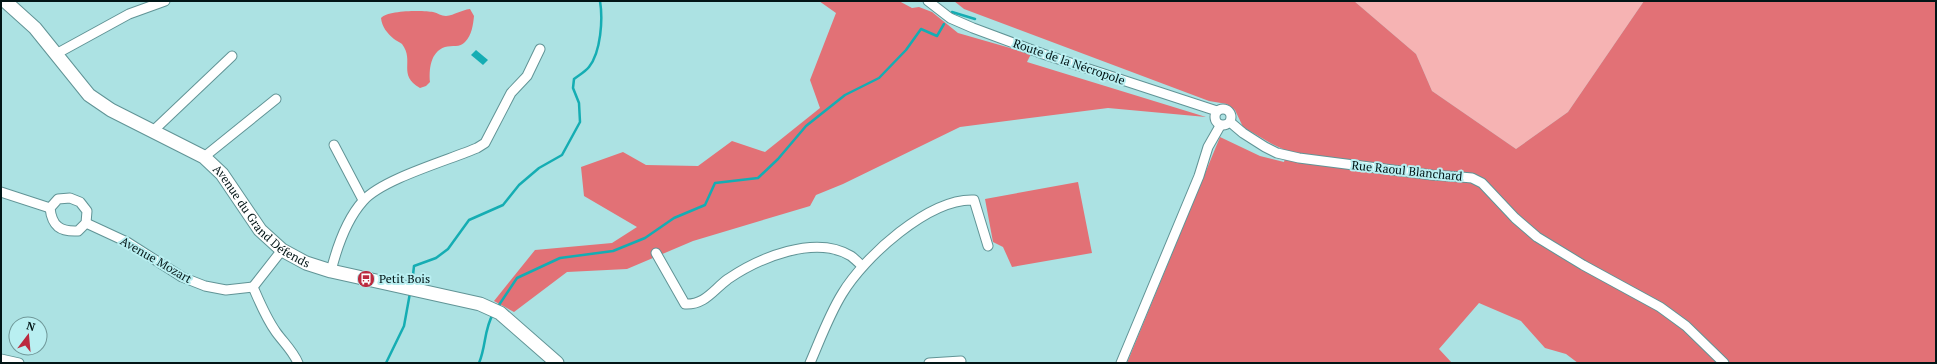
<svg xmlns="http://www.w3.org/2000/svg" width="1937" height="364" font-family="'PT Serif',serif">
	<style>
		.green { fill: #f6b3b3 }
		.forest { fill: #e27176 }
		.water { fill: #15adb3 }
		.lines { fill: none; stroke-linecap: round; stroke-linejoin: round }
		.stream { stroke: #15adb3; stroke-width: 2.5 }
		.street-casing { stroke: #619496; stroke-width: 11 }
		.secondary-casing { stroke: #619496; stroke-width: 15 }
		.street { stroke: #fff; stroke-width: 9 }
		.secondary { stroke: #fff; stroke-width: 13 }
		.labels { text-anchor: middle; stroke-width: 4; stroke-linejoin: round; paint-order: stroke }
		.street-label { font-size: 12px; fill: #021516; stroke: #b9eff1 }
		.poi-label { font-size: 12px; fill: #021516; stroke: #b9eff1; text-anchor: start }
	</style>
	<rect width="100%" height="100%" fill="#ace2e3"/>
	<!-- green -->
	<path class="green" d="M1354 1H1644L1568 112 1516 149 1432 91 1416 54Z"/>
	<!-- forest -->
	<g class="forest">
		<path d="M819 1H899L912 8 919 7 932 12 958 33 1031 54 1027 62 1206 117 1108 108 960 127 843 184 816 195 810 206 693 241 627 269 567 272 514 312 494 301 535 250 612 243 637 227 584 196 581 167 623 152 646 165 698 166 732 141 765 152 820 108 810 80 836 13Z"/>
		<path d="M954 1H1354L1416 54 1432 91 1516 149 1568 112 1644 1H1936V363H1578L1566 354 1545 348 1521 321 1479 303 1439 349 1452 363H1127L1220 137 1260 156 1284 162 1287 151 1272 144 1243 127 1235 110 1227 104 1209 101 964 9Z"/>
		<path d="M470 9 474 16C473 25 472 35 465 42 460 48 452 45 445 47 430 52 429 70 430 82L426 86 420 88C397 75 415 61 402 44 400 42 396 41 394 39 387 33 382 27 381 18 387 10 424 10 433 12 438 13 441 16 446 16 455 15 461 10 470 9Z"/>
		<path d="M1078 182 1092 253 1012 267 1003 247 993 242 985 199Z"/>
	</g>
	<!-- water -->
	<path class="water" d="M476 50 488 60 483 65 471 55Z"/>
	<g class="lines">
		<!-- stream -->
		<g class="stream">
			<path d="M952 12 975 19"/>
			<path d="M412 284 414 266 436 258 448 249 469 220 503 205 519 185 539 168 562 155 580 122 579 103 573 88 574 79C579 75 585 72 589 67 601 52 603 19 600 1"/>
			<path d="M497 308 517 278 560 258 613 251 645 238 674 218 705 205 715 183 758 178 778 159 806 126 845 95 879 78 906 50 921 29 937 36 944 24"/>
			<path d="M386 363 404 326 410 293"/>
			<path d="M479 363C486 347 484 329 493 314"/>
		</g>
		<defs>
			<g id="street">
				<path d="M928 1 950 18 973 28 1043 54 1217 111"/>
				<path d="M56 54 129 14 165 1"/>
				<circle cx="1223" cy="117" r="8"/>
				<path d="M1230 122 1243 133 1265 147 1277 153 1299 158 1432 175 1461 177 1472 178 1482 183 1515 218 1537 237 1583 265 1660 307 1686 326 1724 363"/>
				<path d="M153 131 232 56"/>
				<path d="M334 145 363 200"/>
				<path d="M204 157 276 99"/>
				<path d="M1 192 50 208"/>
				<path d="M70 198 80 202 87 211 86 223 78 231C60 232 52 226 50 208L58 199Z"/>
				<path d="M86 223 127 242 182 277 205 286 226 290 253 287"/>
				<path d="M656 253 685 304C705 305 713 290 728 279 759 258 815 234 851 256 855 259 859 263 862 266"/>
				<path d="M331 271C337 247 346 220 363 201 382 179 449 160 477 148L485 143 511 93 527 76 540 49"/>
				<path d="M253 287C260 303 266 318 276 332 284 343 293 351 298 363"/>
				<path d="M253 287 282 250"/>
				<path d="M1 359 19 363"/>
				<path d="M810 363C820 340 829 315 842 294 864 257 929 198 974 200L988 246"/>
				<path d="M929 363 961 361"/>
				<path d="M1121 363 1199 176 1208 147 1220 126"/>
			</g>
			<g id="secondary">
				<path id="s1" d="M5 1 35 28 89 95 111 110 204 157 222 174 260 230 282 250 306 263 331 271 480 304 500 313 557 363"/>
			</g>
		</defs>
		<!-- street casing -->
		<use href="#street" class="street-casing"/>
		<!-- secondary casing -->
		<use href="#secondary" class="secondary-casing"/>
		<!-- street -->
		<use href="#street" class="street"/>
		<!-- secondary -->
		<use href="#secondary" class="secondary"/>
	</g>
	<!-- icons -->
	<defs>
		<symbol id="bus-disc" viewBox="-11 -11 22 22"><circle r="9.5" fill="#bb2a3f" stroke="#b9eff1"/><path d="M-5-6H5V4H4V6H2V4H-2V6H-4V4H-5ZM-3.5-4V0h7V-4ZM-3.5 1.2v1.5H-2V1.2ZM2 1.2v1.5H3.5V1.2Z" fill="#fff"/></symbol>
	</defs>
	<g fill-rule="evenodd">
		<use href="#bus-disc" x="356" y="269" width="20" height="20"/>
	</g>
	<g class="labels">
		<!-- street labels -->
		<g class="street-label">
			<text transform="translate(1069 62) rotate(19)" y="4">Route de la Nécropole</text>
			<text transform="translate(1407 171) rotate(6)" y="4">Rue Raoul Blanchard</text>
			<text dy="4" stroke="none"><textPath href="#s1" startOffset="341">Avenue du Grand Défends</textPath></text>
			<text transform="translate(156 260) rotate(30)" y="4">Avenue Mozart</text>
		</g>
		<!-- poi labels -->
		<g class="poi-label">
			<text x="379" y="283">Petit Bois</text>
		</g>
	</g>
	<!-- border -->
	<rect width="1937" height="364" fill="none" stroke="#021516" stroke-width="4"/>
	<!-- north arrow -->
	<g transform="translate(28 336) rotate(16)"><circle r="19" fill="#b9eff1" stroke="#709899"/>
	<path d="M0-3L7 15L0 10L-7 15Z" fill="#bb2a3f"/>
	<text y="-6" font-size="11" font-weight="bold" text-anchor="middle" fill="#021516">N</text>
	</g>
</svg>
